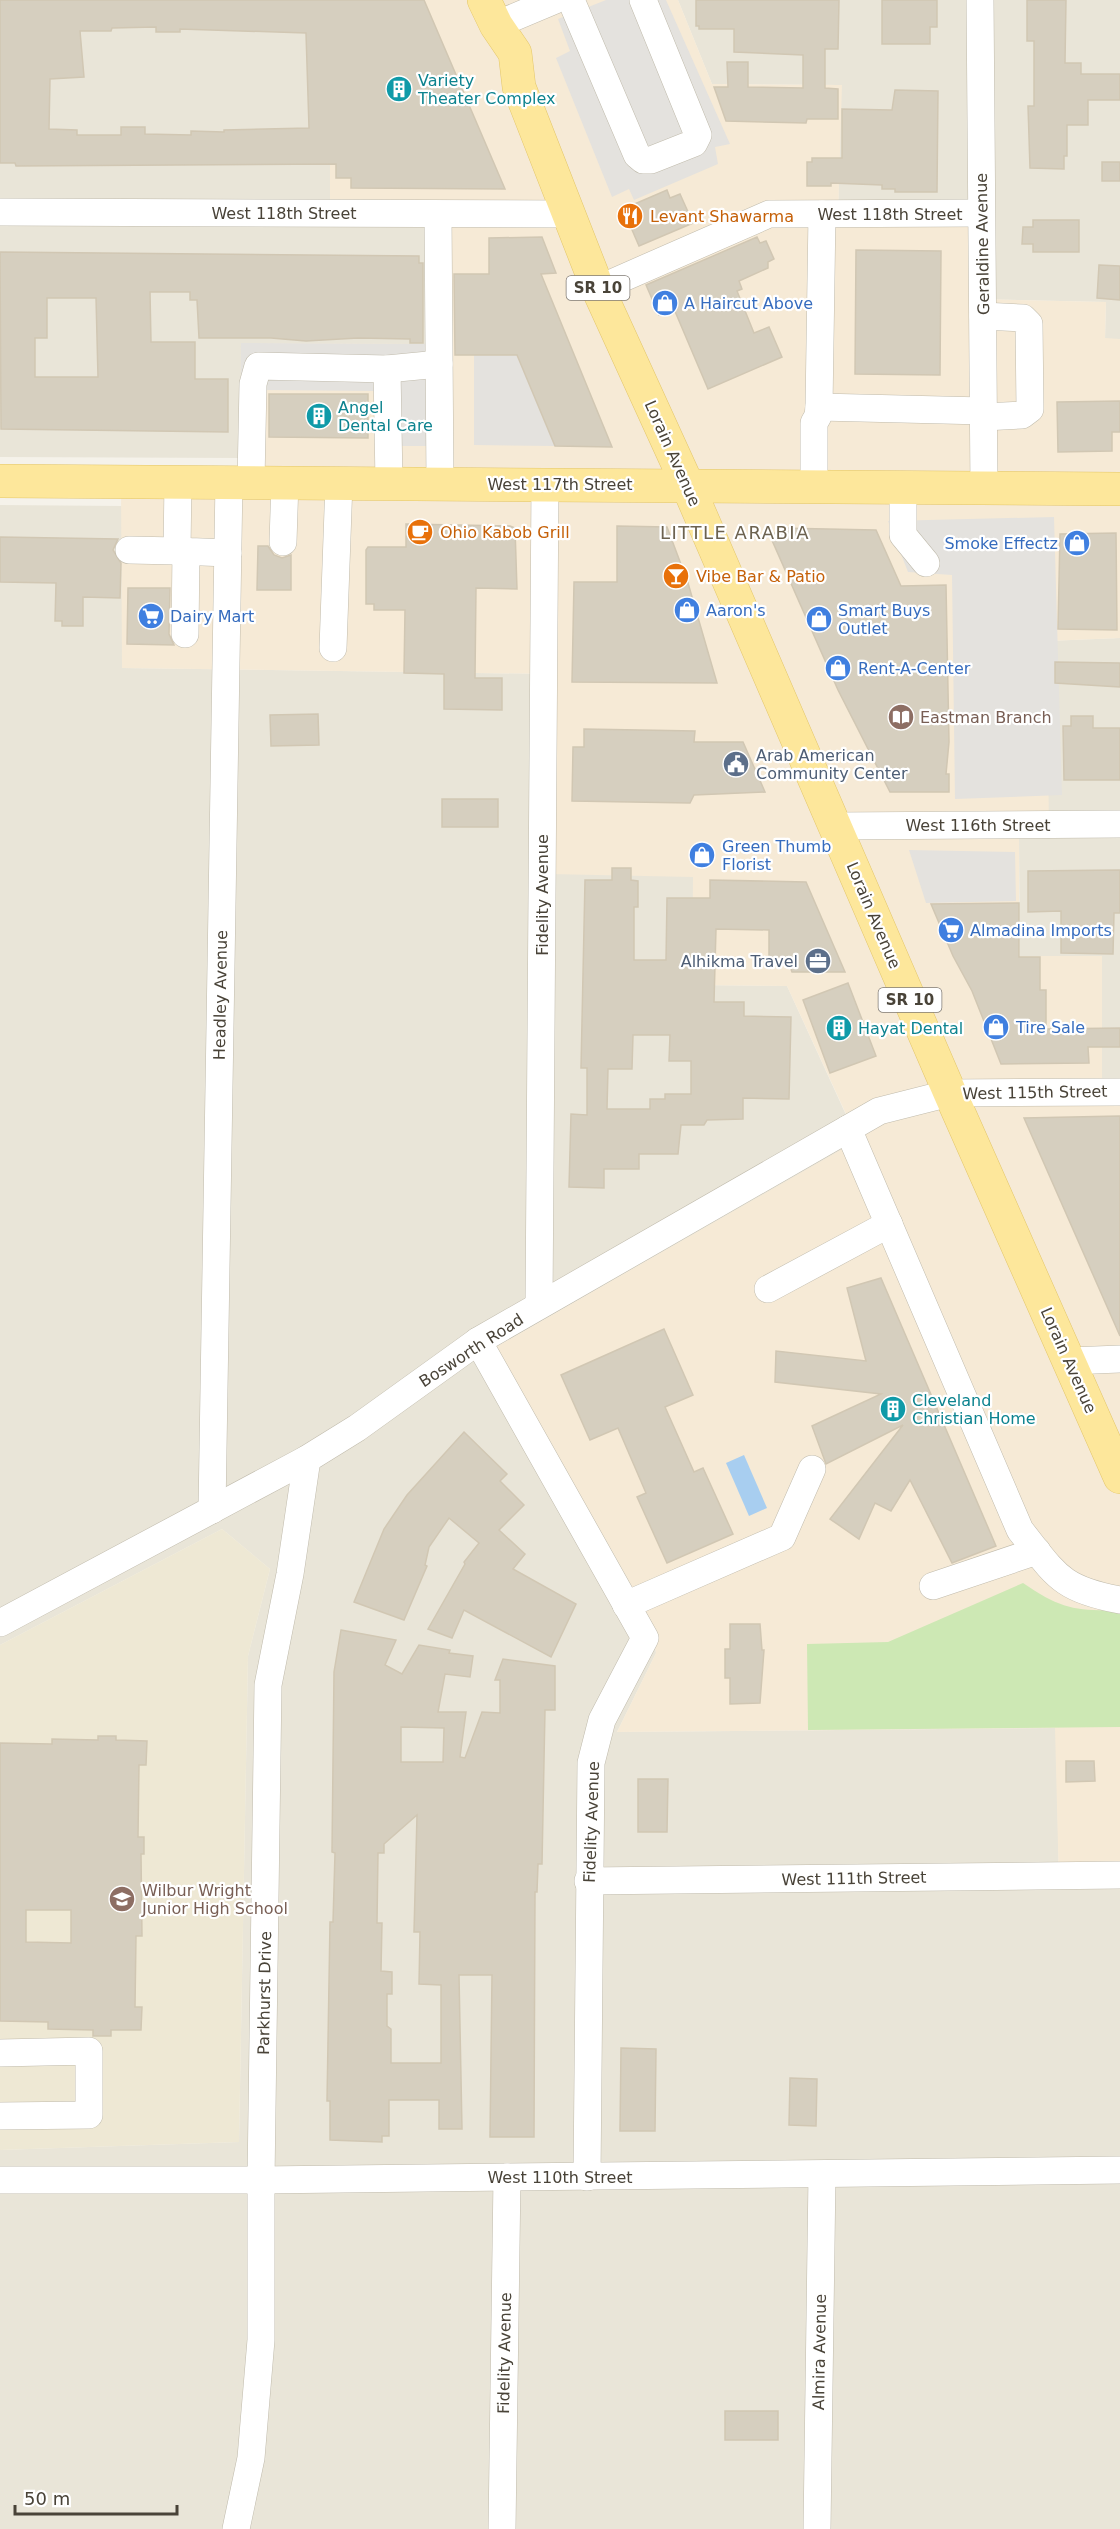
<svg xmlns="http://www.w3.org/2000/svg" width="1120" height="2529" font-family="'DejaVu Sans',sans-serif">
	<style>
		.residential { fill: #e9e5d8 }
		.commercial { fill: #f6ead6 }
		.education { fill: #eee8d4 }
		.green { fill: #cde8b4 }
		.parking { fill: #e4e2de }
		.water { fill: #a8cef0 }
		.building { fill: #d6cfbf; stroke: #d1c7b3; stroke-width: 1.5; fill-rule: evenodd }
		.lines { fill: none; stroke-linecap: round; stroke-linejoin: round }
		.minor-casing { stroke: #c0bbac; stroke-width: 28 }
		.major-casing { stroke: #e3c66a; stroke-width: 34 }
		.minor { stroke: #fff; stroke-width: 27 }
		.major { stroke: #fde79b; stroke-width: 33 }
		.labels { text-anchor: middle; stroke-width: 4.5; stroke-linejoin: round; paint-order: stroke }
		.shield { fill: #fff; stroke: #807b74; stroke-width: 1.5 }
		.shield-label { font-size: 15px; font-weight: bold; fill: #494338 }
		.culture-label { font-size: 16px; fill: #0d838f; stroke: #fff; text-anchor: start }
		.street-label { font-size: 16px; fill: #494338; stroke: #fff }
		.food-label { font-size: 16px; fill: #c56008; stroke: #fff; text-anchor: start }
		.shop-label { font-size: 16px; fill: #366cbe; stroke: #fff; text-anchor: start }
		.education-label { font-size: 16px; fill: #785e54; stroke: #fff; text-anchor: start }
		.service-label { font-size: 16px; fill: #4e5e75; stroke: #fff; text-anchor: start }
		.neighbourhood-label { font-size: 18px; letter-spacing: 1.5px; fill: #6c624f; stroke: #fff }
	</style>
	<rect width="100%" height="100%" fill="#f5f2ea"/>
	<!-- residential -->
	<g class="residential">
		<path d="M0 0H330L434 220 438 344 240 458 0 457Z"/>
		<path d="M678 0H1120V339H1105L1106 302 976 299 838 217 841 85 712 84Z"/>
		<path d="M0 505 122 506V668L554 674 694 877 692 985 787 986 858 1141 496 1347 651 1620 656 1653 617 1732 1056 1728 1059 1884H1120V2529H0V2150L239 2142 248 1656 270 1569 222 1529 0 1645Z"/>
		<path d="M1120 638V1102L1102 1103V956H1020L1019 836 1047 641Z"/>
	</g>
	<!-- commercial -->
	<path class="commercial" d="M330 0H678L712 84 842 85 838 217H976V299L1106 302 1105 338 1120 339V638L1047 641 1049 835 1019 836V956H1102V1102H1120V1884L1059 1885 1055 1728 617 1732 656 1653 651 1620 496 1347 858 1140 787 986 692 985 693 877 549 874 554 674 122 668 121 486 240 487 241 343 438 344 433 220H330Z"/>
	<!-- education -->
	<path class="education" d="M222 1529 270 1569 248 1656 239 2142 0 2150V1645Z"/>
	<!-- green -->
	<path class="green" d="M1023 1583C1061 1609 1075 1611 1120 1610V1727L808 1730 807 1644 888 1642Z"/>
	<!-- parking -->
	<g class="parking">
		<path d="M606 0H666L730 144 715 147 718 164 634 200 629 189 612 197 556 58 570 51 558 19Z"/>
		<path d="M241 343 438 344 437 446H376V391L263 390 240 440Z"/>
		<path d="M474 355H517L555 446 474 445Z"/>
		<path d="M1054 517 1062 795 955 799 952 575 908 572 888 521Z"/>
		<path d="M909 850 1015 852 1016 901 926 903Z"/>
	</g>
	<!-- water -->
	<path class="water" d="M744 1455 767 1508 749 1516 726 1463Z"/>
	<!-- building -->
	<g class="building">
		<path d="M0 0H424L505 189 351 188V178H336V164L16 166 15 163H0ZM156 27V32H180V29L306 33 309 128 224 130V132L191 131V135L145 134V127H121V135H77V130L49 129 50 79 84 77 80 31H111L112 28Z"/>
		<path d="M696 0H839L838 49H825V88L838 89V119H807L806 123 726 121 714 87H728L727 62H748V87L803 88V55L734 52V29H699V26H696Z"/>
		<path d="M882 0H937V27H930V44H882Z"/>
		<path d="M1027 0H1066L1065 63H1081V74H1120V100H1088V125H1067V156H1064V169L1030 168 1028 106H1034V41H1027Z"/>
		<path d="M895 90 938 91 937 192H895V189H882V185L831 183V186H807V162H812V158H842V109L892 110Z"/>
		<rect x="1102" y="162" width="18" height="19"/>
		<path d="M667 190 670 198 680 194 693 223 639 246 623 209Z"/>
		<path d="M1033 220H1079V252H1033V244H1022L1023 227H1033Z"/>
		<path d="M542 237 556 273 541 274 612 447 555 446 517 355H455L454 274H489V238Z"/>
		<path d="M757 237 760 243 766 241 774 259 768 262V268L739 281 742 289 737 291 754 333 769 327 782 357 708 389 674 309 659 315 646 285Z"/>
		<path d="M856 250 941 251 940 375 855 374Z"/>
		<path d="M0 252 419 256V263H423V343H410V339L358 338 306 341 271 338H199L197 300H190V292H150L151 342H195V379H228V432L1 429ZM47 298H96L98 377H35V338H47Z"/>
		<path d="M1099 265 1120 266V300L1097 298Z"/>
		<path d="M269 394H368V438L269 437Z"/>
		<path d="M1120 401V432H1112V451L1058 452 1057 402Z"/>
		<path d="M406 524 510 526 515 528 517 589 476 588 475 678H502V710L444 709V674L404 673 405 610H374V604H366V550L368 547H406Z"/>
		<path d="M617 526 667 527 688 583 717 683 572 682 574 582H617Z"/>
		<path d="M779 528 876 530 901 586 946 585 949 742 946 774H949V792H890L838 690 771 538Z"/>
		<path d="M1116 533 1117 630 1058 629 1060 534Z"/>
		<path d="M0 537 118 539 113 550 121 563 120 598 83 597V626H62V621H55L56 583 0 582Z"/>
		<path d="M258 546H268L274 555 282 558 291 555V590H257Z"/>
		<path d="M128 588H170L169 634 174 645 127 644Z"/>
		<path d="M1055 662 1120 663V687L1055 683Z"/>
		<path d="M318 714 319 745 271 746 270 715Z"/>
		<path d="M1071 716H1093V728H1120V780H1064L1063 726H1071Z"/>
		<path d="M584 729 695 731 694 742H743L765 792 694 795 690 803 572 801 573 747H584Z"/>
		<rect x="442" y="799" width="56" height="28"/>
		<path d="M612 868H631V880L638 881V907H634V960H666L667 898H710V880L806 882 845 972H792L787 958H769V930L716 929 714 1002H744V1016L791 1017 789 1099 743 1098V1119L707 1120 704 1125H681L678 1154H639V1169H604V1188L569 1187 571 1114 587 1115V1068H581L585 880H612ZM633 1035H670L669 1061H691V1094H665V1099H650V1109H607L608 1069H632Z"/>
		<path d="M1120 870V913H1114L1113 954 1061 953V911L1028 912V871Z"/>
		<path d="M1019 903V957H1040V990H1046V1029L1120 1028V1047H1088L1089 1063 1001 1064 972 991 953 956 931 904Z"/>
		<path d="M848 983 876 1056 830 1073 803 1000Z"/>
		<path d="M1120 1116V1336L1024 1118Z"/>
		<path d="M881 1278 996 1546 952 1563 910 1480 891 1511 875 1503 859 1539 830 1519 903 1425 826 1464 812 1426 881 1394 775 1382 776 1351 866 1361 847 1288Z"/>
		<path d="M664 1329 693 1395 665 1407 694 1472 703 1468 733 1534 667 1563 637 1497 646 1493 618 1428 590 1440 561 1375Z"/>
		<path d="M464 1432 507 1474 500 1481 524 1505 499 1530 525 1554 513 1569 576 1604 551 1657 464 1610 452 1638 428 1629 465 1564 464 1562 479 1543 449 1518 429 1547 425 1565 427 1566 404 1620 354 1602 384 1529 407 1495Z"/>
		<path d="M730 1624H760L762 1650H764L760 1703 730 1704V1678H725V1649H730Z"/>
		<path d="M341 1630 396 1640 385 1665 402 1674 419 1645 450 1650 449 1653 473 1656 470 1677 445 1674 438 1712H466L460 1757 465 1758 482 1712 500 1713V1680H495L503 1659 555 1666V1710H545L542 1864H538L537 1892H535L534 2137H490L492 1975H459L462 2129H439V2100H389V2136H382V2142L330 2140V2101H327L330 1922H333L335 1853 332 1852 334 1672ZM401 1727 444 1728 443 1762H401ZM417 1815 414 1932H420L419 1984 441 1985V2063H391V2029L387 2026V1994H392V1972L381 1971 382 1923H377L378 1853H384V1844Z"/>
		<path d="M98 1736H116V1740L147 1741 146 1765H139L138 1837H144V1854H141L142 1936H136L135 2007H142L141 2030H111V2036H93V2030L48 2029V2022L0 2021V1743L52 1744V1739L98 1740ZM26 1910H71V1943L26 1942Z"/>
		<path d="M1066 1761H1094L1095 1781 1066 1782Z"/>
		<path d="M638 1779H668L667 1832H638Z"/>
		<path d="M621 2048 656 2049 655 2131H620Z"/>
		<path d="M790 2078 817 2079 816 2126 789 2125Z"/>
		<rect x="725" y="2411" width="53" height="29"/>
	</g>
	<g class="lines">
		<defs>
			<g id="minor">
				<path d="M571 0 637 155 643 160H651L694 143 698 135 643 0"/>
				<path d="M980 0 984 487"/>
				<path d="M496 25 555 0"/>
				<path d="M0 212 569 214"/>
				<path d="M438 214 440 483"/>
				<path d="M598 289 769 214 981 213"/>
				<path d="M983 316 1023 318 1029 324 1030 409 1022 415 984 417"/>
				<path d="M387 369 439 364"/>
				<path d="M819 407 984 411"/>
				<path d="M178 481 177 551 228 553"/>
				<path d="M251 481 253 384 258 366 387 369 389 483"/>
				<path d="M814 485V423L818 416 819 407 822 214"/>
				<path d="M903 487V535L926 563"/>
				<path d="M283 542 285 481"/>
				<path d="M129 550 177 551"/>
				<path d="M185 634 186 551"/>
				<path d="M333 648 339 482"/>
				<path d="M836 826 1120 824"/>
				<path d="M848 1129 1020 1530C1056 1575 1060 1589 1120 1600"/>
				<path d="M768 1289 889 1224"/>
				<path d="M539 1305 545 484"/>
				<path d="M478 1341 645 1638 602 1720 591 1763 587 2177"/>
				<path d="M1070 1361 1120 1359"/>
				<path d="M212 1510 229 481"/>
				<path d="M933 1586 1037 1551"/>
				<path d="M626 1605 782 1537 812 1469"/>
				<path d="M0 1623 307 1459 357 1428 478 1341 879 1111 950 1093 1120 1092"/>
				<path d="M588 1881 1120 1875"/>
				<path d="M0 2053 89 2051V2115L0 2116"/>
				<path d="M0 2180H261L1120 2170"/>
				<path d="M236 2529 251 2458 261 2340V2180L268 1685 290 1574 307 1459"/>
				<path d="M502 2529 507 2177"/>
				<path d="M817 2529 822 2175"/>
			</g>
			<g id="major">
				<path d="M484 0 496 25 515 53 519 87 598 289 687 484 950 1093 1120 1477"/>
				<path d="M0 481 1120 489"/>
			</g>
		</defs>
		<!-- minor casing -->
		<use href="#minor" class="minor-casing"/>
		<!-- major casing -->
		<use href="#major" class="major-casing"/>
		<!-- minor -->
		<use href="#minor" class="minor"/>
		<!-- major -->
		<use href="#major" class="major"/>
	</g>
	<!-- icons -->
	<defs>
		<symbol id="building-disc" viewBox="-11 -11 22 22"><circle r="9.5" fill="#0f9aa8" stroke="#fff"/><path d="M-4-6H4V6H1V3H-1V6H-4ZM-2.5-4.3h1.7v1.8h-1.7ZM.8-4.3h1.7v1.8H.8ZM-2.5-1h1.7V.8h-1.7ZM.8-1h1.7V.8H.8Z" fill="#fff"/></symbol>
		<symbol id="restaurant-disc" viewBox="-11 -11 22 22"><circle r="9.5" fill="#e8710a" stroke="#fff"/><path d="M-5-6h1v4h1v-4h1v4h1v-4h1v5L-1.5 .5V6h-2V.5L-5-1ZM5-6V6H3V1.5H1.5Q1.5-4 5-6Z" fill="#fff"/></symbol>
		<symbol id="shop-disc" viewBox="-11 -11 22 22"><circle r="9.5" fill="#3f7fe0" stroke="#fff"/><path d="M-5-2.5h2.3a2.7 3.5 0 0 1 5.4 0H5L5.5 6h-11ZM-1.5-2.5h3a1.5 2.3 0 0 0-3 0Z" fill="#fff"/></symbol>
		<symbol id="cafe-disc" viewBox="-11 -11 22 22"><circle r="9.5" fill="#e8710a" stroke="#fff"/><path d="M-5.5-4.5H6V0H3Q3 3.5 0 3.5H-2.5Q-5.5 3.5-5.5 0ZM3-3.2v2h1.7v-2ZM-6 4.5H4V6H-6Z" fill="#fff"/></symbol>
		<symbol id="bar-disc" viewBox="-11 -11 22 22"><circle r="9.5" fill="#e8710a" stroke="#fff"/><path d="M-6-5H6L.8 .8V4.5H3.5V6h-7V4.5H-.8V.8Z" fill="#fff"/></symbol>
		<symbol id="supermarket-disc" viewBox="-11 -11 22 22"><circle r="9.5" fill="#3f7fe0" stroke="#fff"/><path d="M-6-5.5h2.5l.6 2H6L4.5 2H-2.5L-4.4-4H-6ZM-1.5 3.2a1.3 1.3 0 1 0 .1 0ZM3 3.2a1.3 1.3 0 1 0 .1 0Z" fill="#fff"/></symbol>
		<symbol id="library-disc" viewBox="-11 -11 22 22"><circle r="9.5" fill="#8d6e63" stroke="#fff"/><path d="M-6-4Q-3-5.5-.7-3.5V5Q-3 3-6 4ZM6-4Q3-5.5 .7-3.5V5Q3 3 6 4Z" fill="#fff"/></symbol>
		<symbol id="civic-disc" viewBox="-11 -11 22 22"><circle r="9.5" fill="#5c6f8a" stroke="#fff"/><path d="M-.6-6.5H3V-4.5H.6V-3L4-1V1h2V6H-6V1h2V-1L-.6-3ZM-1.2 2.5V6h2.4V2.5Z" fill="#fff"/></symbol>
		<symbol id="office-disc" viewBox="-11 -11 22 22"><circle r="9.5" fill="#5c6f8a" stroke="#fff"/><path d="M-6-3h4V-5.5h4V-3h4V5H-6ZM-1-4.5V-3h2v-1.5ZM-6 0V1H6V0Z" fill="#fff"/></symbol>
		<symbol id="school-disc" viewBox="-11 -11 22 22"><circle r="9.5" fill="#8d6e63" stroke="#fff"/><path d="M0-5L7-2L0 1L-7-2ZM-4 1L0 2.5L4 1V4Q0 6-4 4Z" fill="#fff"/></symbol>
	</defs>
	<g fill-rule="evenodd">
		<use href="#building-disc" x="384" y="74" width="30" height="30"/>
		<use href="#restaurant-disc" x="615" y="201" width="30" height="30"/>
		<use href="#shop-disc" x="650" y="288" width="30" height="30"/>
		<use href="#building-disc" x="304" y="401" width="30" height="30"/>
		<use href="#cafe-disc" x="405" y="517" width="30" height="30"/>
		<use href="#shop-disc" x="1062" y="528" width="30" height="30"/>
		<use href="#bar-disc" x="661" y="561" width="30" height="30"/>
		<use href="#shop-disc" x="672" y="595" width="30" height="30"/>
		<use href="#supermarket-disc" x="136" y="601" width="30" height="30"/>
		<use href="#shop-disc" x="804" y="604" width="30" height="30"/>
		<use href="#shop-disc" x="823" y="653" width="30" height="30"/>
		<use href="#library-disc" x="886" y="702" width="30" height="30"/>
		<use href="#civic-disc" x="721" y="749" width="30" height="30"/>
		<use href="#shop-disc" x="687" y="840" width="30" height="30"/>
		<use href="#supermarket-disc" x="936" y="915" width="30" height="30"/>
		<use href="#office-disc" x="803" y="946" width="30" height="30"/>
		<use href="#shop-disc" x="981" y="1012" width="30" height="30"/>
		<use href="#building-disc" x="824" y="1013" width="30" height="30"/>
		<use href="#building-disc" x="878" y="1394" width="30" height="30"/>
		<use href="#school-disc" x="107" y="1884" width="30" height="30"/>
	</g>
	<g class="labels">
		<!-- shield labels -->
		<g class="shield">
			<rect x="566.5" y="276" width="63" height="24" rx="4.5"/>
			<rect x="878.5" y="988" width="63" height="24" rx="4.5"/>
		</g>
		<g class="shield-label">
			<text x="598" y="293">SR 10</text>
			<text x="910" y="1005">SR 10</text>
		</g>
		<!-- culture labels -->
		<g class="culture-label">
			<text x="418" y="86">Variety<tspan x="418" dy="18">Theater Complex</tspan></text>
			<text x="338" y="413">Angel<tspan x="338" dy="18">Dental Care</tspan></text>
			<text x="858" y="1034">Hayat Dental</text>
			<text x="912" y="1406">Cleveland<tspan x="912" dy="18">Christian Home</tspan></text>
		</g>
		<!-- street labels -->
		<g class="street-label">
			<text x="284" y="219">West 118th Street</text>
			<text x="890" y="220">West 118th Street</text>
			<text transform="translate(982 244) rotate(-91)" y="6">Geraldine Avenue</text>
			<text transform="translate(673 453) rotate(66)" y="6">Lorain Avenue</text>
			<text x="560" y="490">West 117th Street</text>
			<text x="978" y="831">West 116th Street</text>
			<text transform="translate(542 895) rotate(-90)" y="6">Fidelity Avenue</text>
			<text transform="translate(874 915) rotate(67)" y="6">Lorain Avenue</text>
			<text transform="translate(220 995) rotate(-89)" y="6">Headley Avenue</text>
			<text transform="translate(1035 1092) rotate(-1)" y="6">West 115th Street</text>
			<text transform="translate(471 1350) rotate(-33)" y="6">Bosworth Road</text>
			<text transform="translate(1069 1360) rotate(66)" y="6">Lorain Avenue</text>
			<text transform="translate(591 1822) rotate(-88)" y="6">Fidelity Avenue</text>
			<text transform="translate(854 1878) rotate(-1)" y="6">West 111th Street</text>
			<text transform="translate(264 1993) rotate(-89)" y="6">Parkhurst Drive</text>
			<text x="560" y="2183">West 110th Street</text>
			<text transform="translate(819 2352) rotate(-89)" y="6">Almira Avenue</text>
			<text transform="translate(504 2353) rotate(-89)" y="6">Fidelity Avenue</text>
		</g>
		<!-- food labels -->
		<g class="food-label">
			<text x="650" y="222">Levant Shawarma</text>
			<text x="440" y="538">Ohio Kabob Grill</text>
			<text x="696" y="582">Vibe Bar &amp; Patio</text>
		</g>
		<!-- shop labels -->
		<g class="shop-label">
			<text x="684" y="309">A Haircut Above</text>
			<text x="1058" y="549" text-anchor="end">Smoke Effectz</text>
			<text x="706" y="616">Aaron's</text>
			<text x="838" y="616">Smart Buys<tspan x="838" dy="18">Outlet</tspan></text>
			<text x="170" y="622">Dairy Mart</text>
			<text x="858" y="674">Rent-A-Center</text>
			<text x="722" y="852">Green Thumb<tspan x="722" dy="18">Florist</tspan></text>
			<text x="970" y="936">Almadina Imports</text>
			<text x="1016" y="1033">Tire Sale</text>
		</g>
		<!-- education labels -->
		<g class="education-label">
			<text x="920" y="723">Eastman Branch</text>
			<text x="142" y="1896">Wilbur Wright<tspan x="142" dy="18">Junior High School</tspan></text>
		</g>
		<!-- service labels -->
		<g class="service-label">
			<text x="756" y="761">Arab American<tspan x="756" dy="18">Community Center</tspan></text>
			<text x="798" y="967" text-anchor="end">Alhikma Travel</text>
		</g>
		<!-- neighbourhood labels -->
		<g class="neighbourhood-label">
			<text x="735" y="539">LITTLE ARABIA</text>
		</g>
	</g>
	<!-- scale -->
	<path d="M15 2505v9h162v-9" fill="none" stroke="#494338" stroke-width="3"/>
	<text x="24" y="2505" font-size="18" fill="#494338" stroke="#ffffff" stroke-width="4.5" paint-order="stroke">50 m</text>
</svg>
